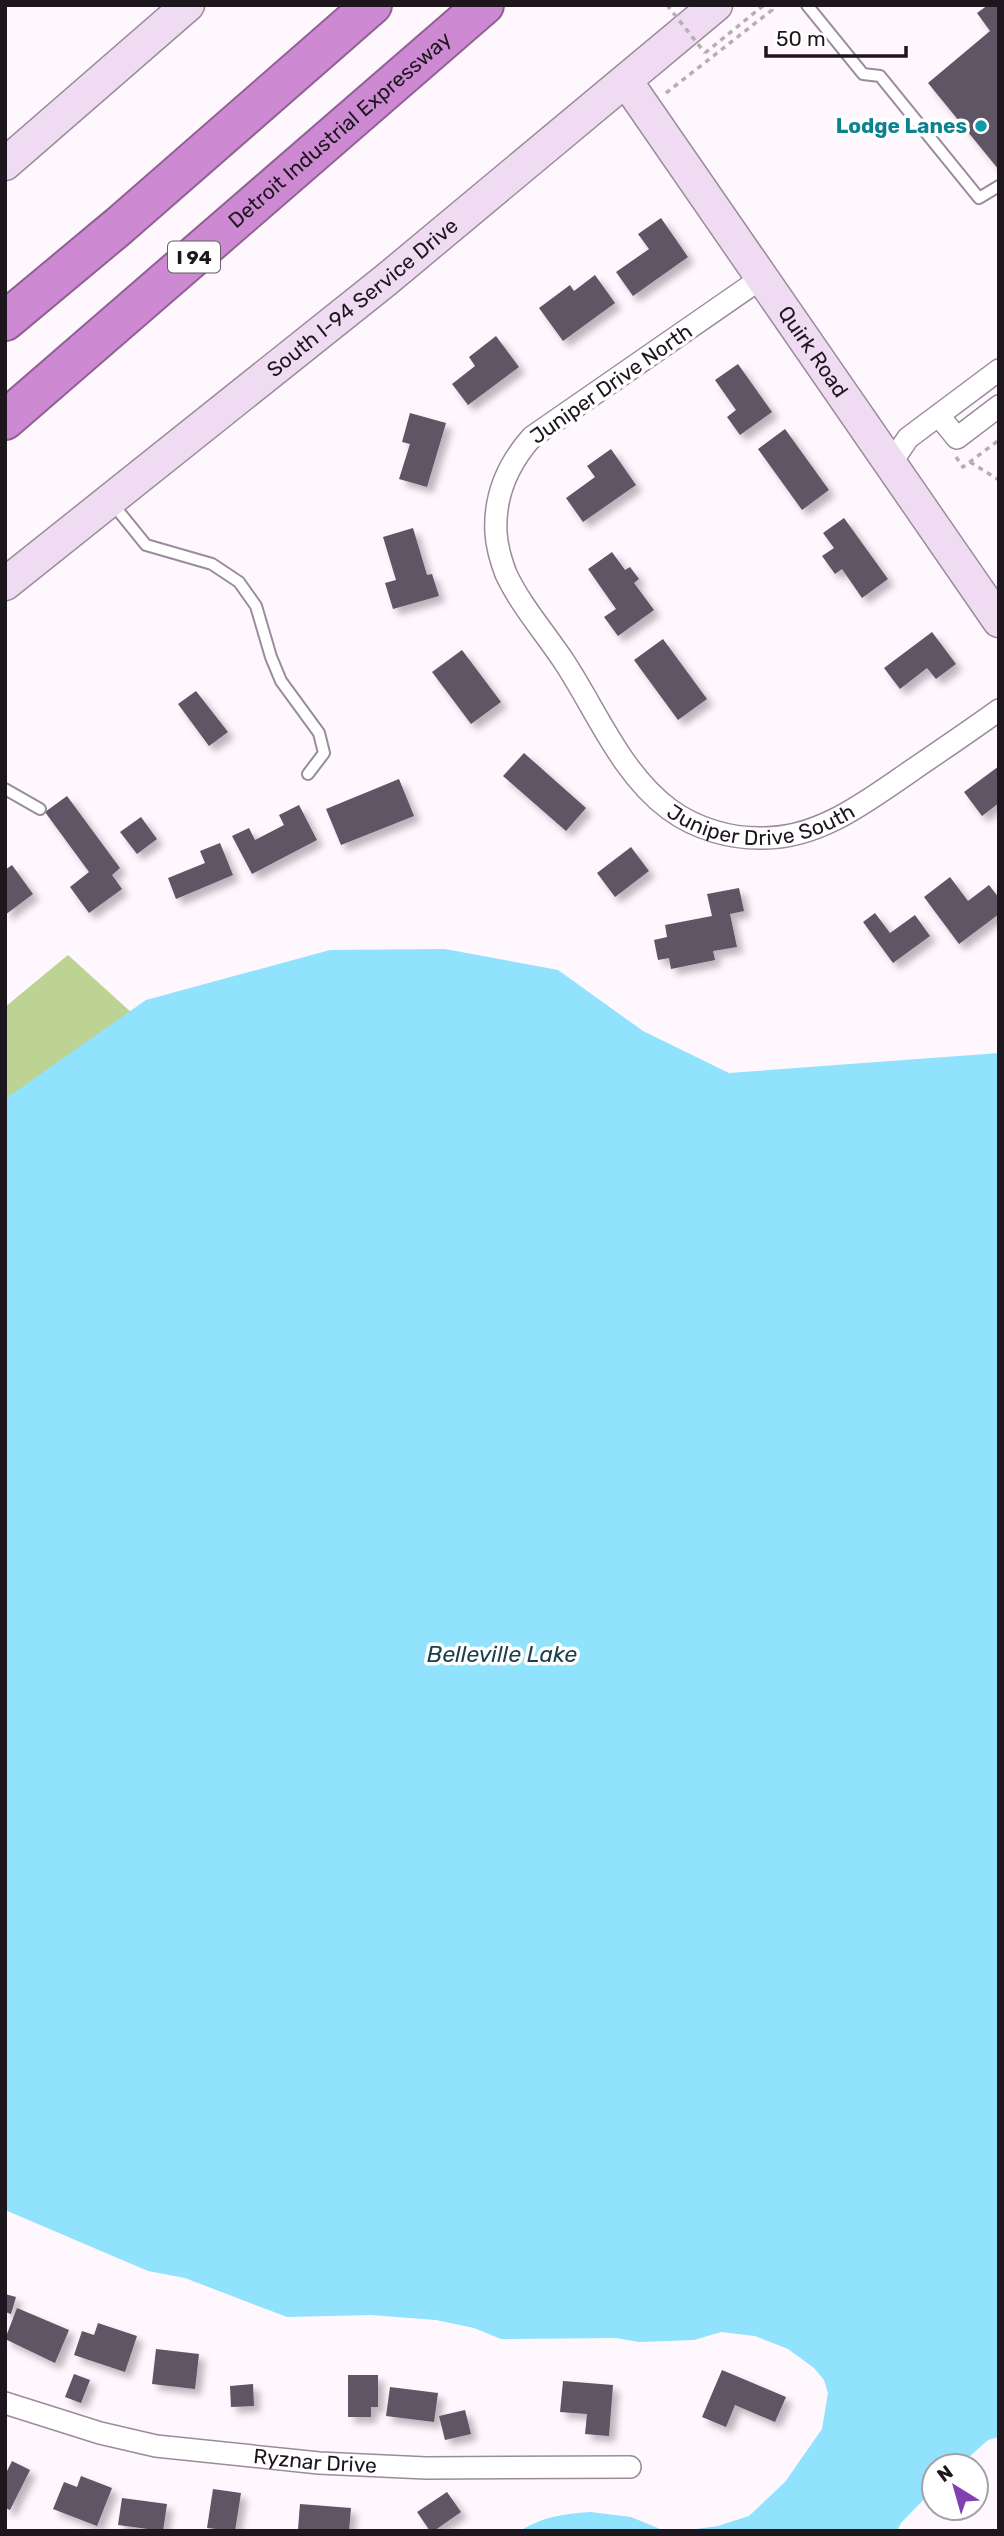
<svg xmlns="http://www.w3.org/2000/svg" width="1004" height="2536" font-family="Rubik,sans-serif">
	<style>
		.forest { fill: #bcd393 }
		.water { fill: #90e2fd }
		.building { fill: #5e5465; filter: url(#shadow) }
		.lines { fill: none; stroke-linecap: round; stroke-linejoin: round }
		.lane-casing { stroke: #9b8b9b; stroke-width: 14 }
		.street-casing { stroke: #9b8b9b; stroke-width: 24 }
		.secondary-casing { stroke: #9b8b9b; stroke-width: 35 }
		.highway-casing { stroke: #906193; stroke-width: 42 }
		.path { stroke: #b5afb5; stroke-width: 3.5; stroke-dasharray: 5 5; stroke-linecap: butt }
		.lane { stroke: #fff; stroke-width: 10 }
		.street { stroke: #fff; stroke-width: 21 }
		.secondary { stroke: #f0dcf2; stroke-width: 32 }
		.highway { stroke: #ce89d3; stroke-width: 38 }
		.path-bridge { stroke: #b5afb5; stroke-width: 3.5; stroke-dasharray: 5 5; stroke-linecap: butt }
		.culture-dot { fill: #0f9aa8; stroke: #fff; stroke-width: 2.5 }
		.labels { text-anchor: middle; stroke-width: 7; stroke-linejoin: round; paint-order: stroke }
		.shield { fill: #fff; stroke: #615d61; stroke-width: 2 }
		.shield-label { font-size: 19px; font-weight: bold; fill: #1d171d }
		.culture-label { font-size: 21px; font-weight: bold; fill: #0d838f; stroke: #fff; text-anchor: end }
		.street-label { font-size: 21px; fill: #1d171d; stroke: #fff }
		.water-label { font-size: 23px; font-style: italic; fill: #1a404c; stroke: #fff }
	</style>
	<defs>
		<filter id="shadow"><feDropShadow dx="6" dy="6" stdDeviation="3.5" flood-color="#0004"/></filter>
	</defs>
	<rect width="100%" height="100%" fill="#fef7fe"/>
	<!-- forest -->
	<path class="forest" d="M68 955 208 1082 5 1243V1007Z"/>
	<!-- water -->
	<g class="water">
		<path d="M445 949 558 970 643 1031 729 1073 999 1053V2437L988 2440 959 2466H934V2489L901 2523 897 2531H681L718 2526 749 2516 785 2482 822 2429 828 2393 824 2380 814 2368 788 2349 755 2336 721 2332 694 2340 639 2342 616 2338 501 2339 474 2328 436 2320 371 2315 287 2317 185 2278 148 2271 5 2210V1099L146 1000 330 950Z"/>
		<path d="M590 2512 631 2517 665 2531H520C542 2517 563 2514 590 2512Z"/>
	</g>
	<!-- building -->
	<g class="building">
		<path d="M988 5H999V170L928 83 990 31 977 13Z"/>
		<path d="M661 218 688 257 633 296 616 272 649 249 638 234Z"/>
		<path d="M595 275 615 303 563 341 539 308 570 285 574 291Z"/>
		<path d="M496 336 519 367 468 405 452 384 475 366 469 357Z"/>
		<path d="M738 364 772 412 740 435 727 417 736 410 715 380Z"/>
		<path d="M410 413 446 423 427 487 399 479 410 444 402 442Z"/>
		<path d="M785 429 829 490 802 510 758 449Z"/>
		<path d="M611 449 636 485 583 522 566 498 595 477 587 466Z"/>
		<path d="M844 518 888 579 862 598 842 569 835 574 822 556 834 548 823 533Z"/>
		<path d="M413 528 427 575 432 574 439 596 393 609 385 583 396 580 383 537Z"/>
		<path d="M612 552 625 570 630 567 639 579 634 583 654 610 618 636 604 617 616 609 588 569Z"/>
		<path d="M932 632 956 664 936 679 927 668 900 689 884 668Z"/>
		<path d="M663 639 707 699 678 720 634 660Z"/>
		<path d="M462 650 501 702 471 724 432 672Z"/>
		<path d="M196 691 228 732 209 746 178 704Z"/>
		<path d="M524 753 586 808 566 831 503 776Z"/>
		<path d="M999 766V803L982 816 964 792Z"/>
		<path d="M399 779 414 816 341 845 326 809Z"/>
		<path d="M67 796 120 868 112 875 122 889 89 913 70 887 89 872 45 812Z"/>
		<path d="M299 805 317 840 252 874 232 836 249 828 255 840 284 825 279 815Z"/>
		<path d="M141 817 157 839 137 854 120 832Z"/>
		<path d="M220 843 233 875 176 899 168 878 205 863 200 851Z"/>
		<path d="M631 847 649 871 615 897 597 873Z"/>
		<path d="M12 865 33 894 5 915V870Z"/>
		<path d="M950 877 968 901 989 885 999 898V914L959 944 924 897Z"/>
		<path d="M739 888 744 911 730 914 737 947 713 951 715 960 671 969 669 958 658 960 654 940 667 937 665 925 712 916 707 894Z"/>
		<path d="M875 913 890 933 915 915 930 936 893 963 863 922Z"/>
		<path d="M5 2294 16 2297 11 2314 5 2312Z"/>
		<path d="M17 2308 69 2330 55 2363 5 2339Z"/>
		<path d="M98 2323 137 2336 125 2372 74 2355 82 2331 94 2335Z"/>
		<path d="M156 2349 199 2354 195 2389 152 2384Z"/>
		<path d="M722 2370 786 2397 775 2422 735 2405 726 2427 702 2417Z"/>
		<path d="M74 2374 90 2380 81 2403 65 2397Z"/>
		<path d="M348 2375H378V2407H371V2417H348Z"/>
		<path d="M563 2381 613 2385 609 2436 585 2434 587 2414 560 2412Z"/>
		<path d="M253 2384 254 2406 231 2407 230 2386Z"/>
		<path d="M390 2387 438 2393 434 2422 386 2416Z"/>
		<path d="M465 2410 471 2434 445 2440 439 2416Z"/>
		<path d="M12 2461 30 2470 10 2510 5 2508V2475Z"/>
		<path d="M81 2476 112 2488 97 2526 53 2509 64 2482 77 2487Z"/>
		<path d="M213 2489 241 2493 235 2531 207 2528Z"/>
		<path d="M447 2492 461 2512 434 2531H430L417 2512Z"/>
		<path d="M122 2498 167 2504 163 2531 118 2525Z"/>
		<path d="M300 2504 351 2508 349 2531 298 2529Z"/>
	</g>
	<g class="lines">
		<defs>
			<g id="lane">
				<path d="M807 5 863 74 880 76 979 198 999 186"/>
				<path d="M112 503 146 545 212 564 239 582 256 606 271 657 281 681 319 733 324 753 308 774"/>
				<path d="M5 789 40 809"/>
			</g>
			<g id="street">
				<path id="s1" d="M763 277 532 437C507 465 494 496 496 533 497 547 501 561 506 574 521 606 546 634 565 663 597 712 621 773 669 809 696 829 731 839 764 838 820 838 867 801 911 771 940 751 970 731 999 710"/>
				<path d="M939 416 957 438 999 406"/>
				<path d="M891 463 908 438 999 370"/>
				<path id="s2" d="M5 2403 100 2433 156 2446 319 2463 426 2468 630 2467"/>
			</g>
			<g id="secondary">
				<path id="s3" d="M626 81 999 621"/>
				<path d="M5 164 188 5"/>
				<path id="s4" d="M5 584 386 280 716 5"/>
			</g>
			<g id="highway">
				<path d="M5 321 119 226 372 5"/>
				<path id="s5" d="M5 420 484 5"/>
			</g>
		</defs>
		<!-- lane casing -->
		<use href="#lane" class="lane-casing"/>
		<!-- street casing -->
		<use href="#street" class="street-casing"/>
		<!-- secondary casing -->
		<use href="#secondary" class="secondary-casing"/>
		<!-- highway casing -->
		<use href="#highway" class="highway-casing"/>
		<!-- path -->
		<g class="path">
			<path d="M705 53 764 5"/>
			<path d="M666 93 772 10 769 5"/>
			<path d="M956 457 963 467 999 440"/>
			<path d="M970 462 999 480"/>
		</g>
		<!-- lane -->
		<use href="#lane" class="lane"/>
		<!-- street -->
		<use href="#street" class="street"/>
		<!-- secondary -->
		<use href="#secondary" class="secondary"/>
		<!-- highway -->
		<use href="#highway" class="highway"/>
		<!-- path-bridge -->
		<path class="path-bridge" d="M667 5 705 53"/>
	</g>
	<!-- markers -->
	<circle class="culture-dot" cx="981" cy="126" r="7"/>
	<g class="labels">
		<!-- shield labels -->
		<rect class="shield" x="168" y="241.5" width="52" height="31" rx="5"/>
		<g class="shield-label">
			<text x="194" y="264">I 94</text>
		</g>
		<!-- culture labels -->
		<g class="culture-label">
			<text x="967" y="133">Lodge Lanes</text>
		</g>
		<!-- street labels -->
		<g class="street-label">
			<text dy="7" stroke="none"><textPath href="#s5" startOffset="443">Detroit Industrial Expressway</textPath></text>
			<text dy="7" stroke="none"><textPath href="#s4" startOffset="458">South I-94 Service Drive</textPath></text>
			<text dy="7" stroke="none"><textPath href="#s3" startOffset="329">Quirk Road</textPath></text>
			<text transform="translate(611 384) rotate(-35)" y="7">Juniper Drive North</text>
			<text dy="7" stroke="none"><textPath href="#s1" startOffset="814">Juniper Drive South</textPath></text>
			<text dy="7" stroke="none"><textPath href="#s2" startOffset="317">Ryznar Drive</textPath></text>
		</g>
		<!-- water labels -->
		<g class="water-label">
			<text x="502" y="1662">Belleville Lake</text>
		</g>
	</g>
	<!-- border -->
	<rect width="1004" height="2536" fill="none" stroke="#1d171d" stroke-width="14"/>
	<!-- north arrow -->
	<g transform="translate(955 2487) rotate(323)"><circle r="33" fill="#ffffff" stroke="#a5a2a5" stroke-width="2"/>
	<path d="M0-5L12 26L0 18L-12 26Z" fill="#803fb3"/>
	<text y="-10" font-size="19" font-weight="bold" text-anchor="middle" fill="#1d171d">N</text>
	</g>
	<!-- scale -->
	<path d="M766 46v10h140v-10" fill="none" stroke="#1d171d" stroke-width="3.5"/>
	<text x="776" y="46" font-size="21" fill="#1d171d" stroke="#ffffff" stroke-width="5" paint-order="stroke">50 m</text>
</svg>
